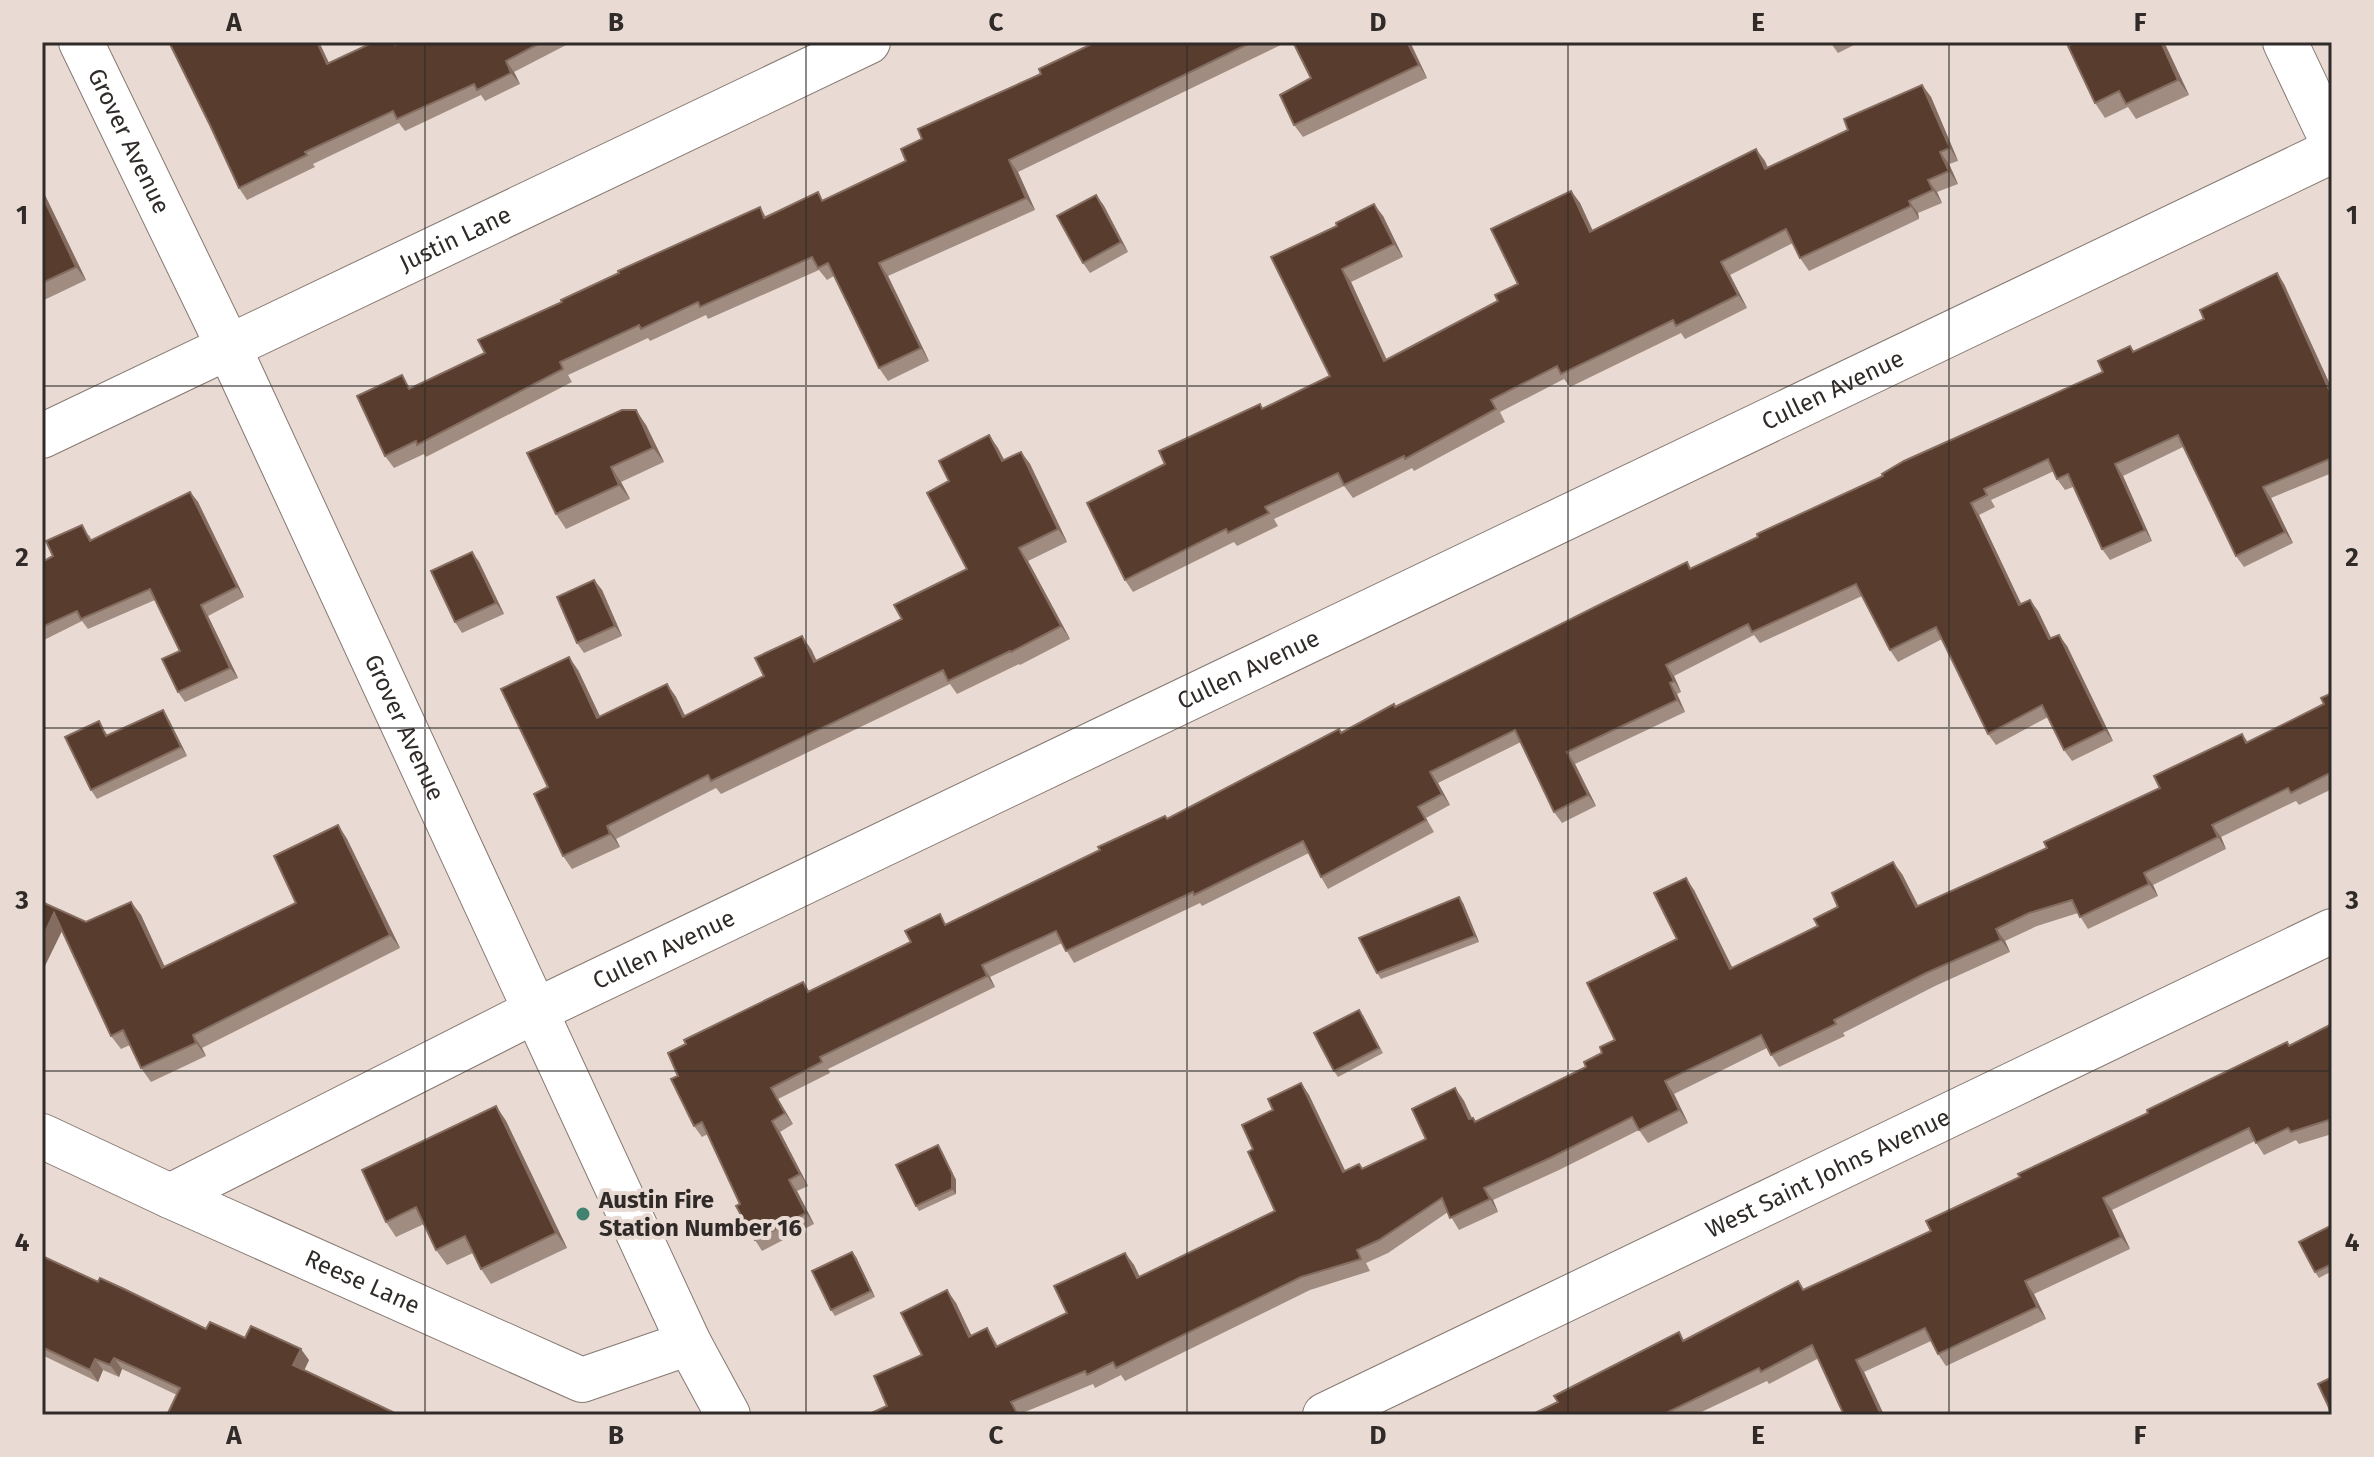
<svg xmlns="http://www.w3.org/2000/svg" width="2374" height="1457" font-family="'Fira Sans',sans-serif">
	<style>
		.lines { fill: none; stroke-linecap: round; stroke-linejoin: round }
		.minor-casing { stroke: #867972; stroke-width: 46 }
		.minor { stroke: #fff; stroke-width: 44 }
		.wall { fill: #a08c80 }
		.shaded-wall { fill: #846c60 }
		.building { fill: #583d2e; stroke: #846c60; stroke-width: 2 }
		.grid { fill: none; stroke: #302b28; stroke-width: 2; stroke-opacity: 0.55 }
		.poi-dot { fill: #428271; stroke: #e9dbd3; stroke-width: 3 }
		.labels { text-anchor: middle; stroke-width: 8; stroke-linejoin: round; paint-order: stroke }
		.street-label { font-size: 24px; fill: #302b28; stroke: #e9dbd3 }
		.poi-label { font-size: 24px; font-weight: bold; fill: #302b28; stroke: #e9dbd3; text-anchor: start }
		.neatline { fill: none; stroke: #302b28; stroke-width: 3 }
		.grid-label { font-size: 26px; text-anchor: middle; font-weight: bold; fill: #302b28 }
	</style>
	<rect width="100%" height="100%" fill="#e9dbd3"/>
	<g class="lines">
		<defs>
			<g id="minor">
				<path id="s1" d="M81 42 229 348 689 1343 728 1415"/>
				<path d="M2285 42 2332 141"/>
				<path id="s2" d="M42 436 868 42"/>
				<path id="s3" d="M42 1136 170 1196 582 1380 689 1343"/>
				<path id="s4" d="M170 1196 537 1010 2332 151"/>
				<path id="s5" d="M1325 1415 2332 931"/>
			</g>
		</defs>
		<!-- minor casing -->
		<use href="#minor" class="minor-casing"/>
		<!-- minor -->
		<use href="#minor" class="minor"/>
	</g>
	<!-- wall -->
	<g class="wall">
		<path d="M319 42 329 63 374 42H395L397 45 402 42H572L514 72 520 84 485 101 481 95 405 131 399 123 313 164 315 167 247 200 239 188 210 125Z"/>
		<path d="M1096 42H1287L1018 172 1035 210 888 276 929 361 888 381 879 368 834 276 827 280 819 270 708 319 706 315 650 341 648 338 568 375 572 382 426 457 424 454 394 468 385 456 411 388 485 353 562 302 760 207 766 217 824 201 906 161 922 139Z"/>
		<path d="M1410 42 1427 78 1303 137 1294 125 1311 78Z"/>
		<path d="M1830 42H1860L1838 53Z"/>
		<path d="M2076 42H2164L2189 95 2136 119 2128 107 2105 118 2095 103Z"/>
		<path d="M1922 85 1931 97 1958 161 1949 164 1958 184 1937 192 1942 203 1918 213 1919 219 1809 271 1800 258 1793 243 1730 275 1747 308 1685 339 1681 333 1570 387 1564 379 1500 412 1505 422 1414 471 1412 468 1353 498 1344 486 1274 519 1278 526 1237 546 1234 542 1133 592 1125 580 1165 464 1263 408 1330 376 1271 257 1383 216 1403 257 1351 282 1387 360 1498 301 1518 284 1571 191 1580 203 1593 231 1756 149 1768 168 1848 130Z"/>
		<path d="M42 189 86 280 42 301Z"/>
		<path d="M1096 195 1104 206 1128 252 1090 273 1083 263Z"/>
		<path d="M2277 273 2284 284 2332 389V473L2271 498 2293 543 2244 567 2236 556 2183 447 2123 476 2152 541 2110 560 2102 549 2073 487 2065 490 2057 479 2054 471 1991 500 1995 507 1979 515 2021 604 2030 600 2038 611 2051 638 2067 646 2113 741 2072 761 2064 750 2048 717 1996 745 1988 734 1942 639 1898 662 1890 650 1862 596 1760 643 1754 635 1674 676 1681 692 1677 694 1685 712 1575 764 1596 806 1562 823 1554 812 1521 742 1438 783 1450 805 1426 818 1434 832 1328 889 1321 877 1309 853 1202 906 1200 903 1074 963 1062 943 990 977 995 987 828 1069 830 1073 778 1099 793 1124 780 1132 808 1186 797 1191 814 1224 762 1251 755 1240 740 1204 708 1134 702 1137 694 1126 678 1076 686 1044 803 982 810 992 946 924 1167 819 1341 732 1691 569 2103 372 2130 346 2134 351 2204 319Z"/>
		<path d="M646 425 664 462 621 482 630 499 566 529 556 514Z"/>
		<path d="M989 435 1004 460 1021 452 1030 464 1067 542 1028 561 1070 639 1020 665 1019 664 957 694 950 684 721 794 716 788 616 839 620 847 572 869 563 856 548 787 578 670 600 717 667 684 676 697 685 716 764 676 811 649 816 660 902 619 967 569 949 481Z"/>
		<path d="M190 492 198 502 244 597 208 616 238 678 185 702 178 692 180 651 155 600 88 629 82 621 42 641V562L89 535 92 540Z"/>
		<path d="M472 552 479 562 504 614 462 633 455 622Z"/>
		<path d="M594 580 602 590 622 636 584 653 577 643Z"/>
		<path d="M2332 693V789L2299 805 2296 801 2221 837 2226 849 2153 885 2158 896 2088 929 2078 913 2037 926 2005 941 2010 952 1935 986 1843 1033 1845 1036 1779 1067 1767 1048 1674 1094 1688 1123 1648 1143 1639 1130 1559 1170 1493 1200 1498 1212 1459 1230 1448 1212 1388 1253 1366 1263 1370 1271 1310 1290 1125 1381 1121 1375 1095 1388 1093 1384 1020 1414 887 1406 956 1303 971 1336 987 1328 998 1346 1067 1313 1125 1253 1134 1265 1140 1277 1275 1211 1253 1149 1273 1110 1301 1083 1309 1095 1345 1171 1363 1169 1426 1139 1455 1088 1464 1101 1472 1118H1473L1476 1121 1586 1067 1615 1040 1677 939 1694 890 1732 968 1818 926 1902 874 1918 906 2047 848 2160 788 2242 734 2248 742 2324 704Z"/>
		<path d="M169 720 187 756 97 799 91 790 105 731 108 736Z"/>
		<path d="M338 825 347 839 400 948 202 1048 206 1056 151 1082 141 1068 130 1045 121 1049 111 1036 62 930 42 902 86 922 131 902 141 915 165 967 296 903Z"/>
		<path d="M1459 897 1463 903 1479 942 1381 979 1377 973Z"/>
		<path d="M1363 1015 1383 1053 1338 1077 1334 1071Z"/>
		<path d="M2332 1024V1134L2299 1144 2296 1140 2264 1155 2255 1141 2112 1210 2130 1249 2034 1294 2046 1319 1946 1366 1938 1354 1931 1341 1864 1372 1884 1415H1844L1819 1358 1769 1384 1767 1381 1695 1415H1531L1685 1340 1798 1281 1804 1290 1931 1231 2020 1177Z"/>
		<path d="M496 1106 506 1121 567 1248 491 1284 481 1269 473 1253 447 1265 436 1250 424 1224 396 1237 386 1222Z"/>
		<path d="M942 1151 956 1180V1194L919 1211 916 1206Z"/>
		<path d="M2332 1229V1271L2319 1278 2315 1272Z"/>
		<path d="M42 1256 98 1282 206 1329 245 1338 309 1360 304 1370 177 1395 122 1369 119 1377 103 1370 98 1382 42 1355Z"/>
		<path d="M856 1257 875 1297 835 1316 831 1310Z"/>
	</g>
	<!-- shaded-wall -->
	<g class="shaded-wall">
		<path d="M317 42H319L335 76 327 64Z"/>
		<path d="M1407 42H1410L1427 78 1419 65Z"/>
		<path d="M2161 42H2164L2189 95 2178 80Z"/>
		<path d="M506 61 514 72 520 84 511 73Z"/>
		<path d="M1922 85 1931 97 1958 161 1950 148Z"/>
		<path d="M1756 149 1765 161 1774 182 1765 169Z"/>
		<path d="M1940 152 1949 164 1958 184 1949 171Z"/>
		<path d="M1009 160 1018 172 1035 210 1026 198Z"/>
		<path d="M1928 180 1937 192 1942 203 1933 190Z"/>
		<path d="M42 189 86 280 76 267 42 195Z"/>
		<path d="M1571 191 1580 203 1599 245 1590 232Z"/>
		<path d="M1096 195 1104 206 1128 252 1121 242Z"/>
		<path d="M1909 201 1918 213 1919 219 1911 206Z"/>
		<path d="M1374 204 1383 216 1403 257 1394 244Z"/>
		<path d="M1721 262 1730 275 1747 308 1738 295Z"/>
		<path d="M879 263 888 276 929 361 921 348Z"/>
		<path d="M1342 269 1351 282 1393 374 1384 361Z"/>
		<path d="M2277 273 2284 284 2332 389V396Z"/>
		<path d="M636 410 646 425 664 462 653 448Z"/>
		<path d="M989 435 998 448 1011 473 1002 461Z"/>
		<path d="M1021 452 1030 464 1067 542 1058 529Z"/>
		<path d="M2115 464 2123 476 2152 541 2145 530Z"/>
		<path d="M611 467 621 482 630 499 619 485Z"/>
		<path d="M2263 487 2271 498 2293 543 2285 532Z"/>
		<path d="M190 492 198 502 244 597 237 587Z"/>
		<path d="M1971 503 1979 515 2027 616 2019 605Z"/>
		<path d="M1019 548 1028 561 1070 639 1061 626Z"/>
		<path d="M472 552 479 562 504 614 496 603Z"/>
		<path d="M594 580 602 590 622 636 615 626Z"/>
		<path d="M2030 600 2038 611 2057 650 2049 639Z"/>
		<path d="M201 605 208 616 238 678 230 668Z"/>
		<path d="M2059 635 2067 646 2113 741 2105 730Z"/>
		<path d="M802 636 811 649 823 674 814 662Z"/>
		<path d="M569 657 578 670 607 731 597 718Z"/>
		<path d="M1666 665 1674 676 1681 692 1674 681Z"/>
		<path d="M1670 683 1677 694 1685 712 1677 700Z"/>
		<path d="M667 684 676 697 692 730 683 717Z"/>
		<path d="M163 710 169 720 187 756 181 747Z"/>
		<path d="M1567 752 1575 764 1596 806 1588 795Z"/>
		<path d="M1430 772 1438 783 1450 805 1442 794Z"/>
		<path d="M338 825 347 839 400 948 390 935Z"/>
		<path d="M2212 825 2221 837 2226 849 2218 837Z"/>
		<path d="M607 826 616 839 620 847 610 834Z"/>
		<path d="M1893 862 1902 874 1925 919 1916 907Z"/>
		<path d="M2144 873 2153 885 2158 896 2149 884Z"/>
		<path d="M1686 878 1694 890 1739 981 1730 969Z"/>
		<path d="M1459 897 1463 903 1479 942 1475 936Z"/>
		<path d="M131 902 141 915 171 981 162 968Z"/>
		<path d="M54 913 64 927 42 972V939Z"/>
		<path d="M1996 929 2005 941 2010 952 2001 940Z"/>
		<path d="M982 965 990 977 995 987 987 976Z"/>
		<path d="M193 1035 202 1048 206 1056 196 1043Z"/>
		<path d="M1665 1081 1674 1094 1688 1123 1679 1110Z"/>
		<path d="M1301 1083 1309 1095 1352 1185 1343 1172Z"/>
		<path d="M771 1088 778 1099 793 1124 785 1113Z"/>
		<path d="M1455 1088 1464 1101 1478 1132 1469 1119Z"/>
		<path d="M496 1106 506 1121 567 1248 556 1233Z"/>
		<path d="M772 1121 780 1132 808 1186 800 1174Z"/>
		<path d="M938 1145 956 1180V1194L952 1189Z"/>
		<path d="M789 1180 797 1191 814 1224 806 1213Z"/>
		<path d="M1484 1188 1493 1200 1498 1212 1490 1199Z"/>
		<path d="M2103 1198 2112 1210 2130 1249 2121 1237Z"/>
		<path d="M852 1252 856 1257 875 1297 871 1291Z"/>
		<path d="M1125 1253 1134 1265 1146 1291 1137 1278Z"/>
		<path d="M2025 1281 2034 1294 2046 1319 2037 1307Z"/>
		<path d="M947 1290 956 1303 978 1349 969 1337Z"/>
		<path d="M301 1349 309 1360 301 1377 293 1365Z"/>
		<path d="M114 1358 122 1369 119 1377 110 1365Z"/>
		<path d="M95 1359 103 1370 98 1382 90 1370Z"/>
		<path d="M1856 1360 1864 1372 1884 1415H1881Z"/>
	</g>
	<!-- building -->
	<g class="building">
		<path d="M169 42H317L327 64 374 42H394L395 45 402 42H542L506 61 511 73 477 90 474 84 397 119 393 111 305 152 307 155 239 188 210 125Z"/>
		<path d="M1096 42H1252L1009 160 1026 198 879 263 921 348 879 368 828 263 818 268 812 257 700 307 698 302 641 329 639 325 560 362 563 369 417 445 416 441 385 456 357 396 402 375 409 389 485 353 478 340 562 302 561 300 619 273 618 271 760 207 764 218 818 192 822 201 906 161 901 149 922 139 918 129 1041 74 1039 69Z"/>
		<path d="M1293 42H1407L1419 65 1294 125 1280 95 1311 78Z"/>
		<path d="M2076 42H2161L2178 80 2126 104 2119 91 2095 103 2068 46Z"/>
		<path d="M1922 85 1950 148 1940 152 1949 171 1928 180 1933 190 1909 201 1911 206 1800 258 1786 229 1721 262 1738 295 1676 326 1673 320 1561 374 1557 366 1491 400 1496 409 1405 459 1404 456 1344 485 1338 473 1265 507 1269 513 1228 533 1226 529 1125 580 1087 503 1165 464 1159 451 1260 404 1262 409 1330 376 1271 257 1337 226 1336 223 1374 204 1394 244 1342 269 1384 361 1498 301 1495 295 1518 284 1491 229 1571 191 1590 232 1756 149 1765 169 1848 130 1844 119Z"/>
		<path d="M42 195 76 267 42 283Z"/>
		<path d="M1096 195 1121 242 1083 263 1057 216Z"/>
		<path d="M2277 273 2332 396V458L2263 487 2285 532 2236 556 2178 435 2115 464 2145 530 2102 549 2068 474 2057 479 2048 459 1984 489 1987 495 1971 503 2019 605 2030 600 2049 639 2059 635 2105 730 2064 750 2042 705 1988 734 1936 627 1890 650 1856 584 1752 632 1748 624 1666 665 1674 681 1670 683 1677 700 1567 752 1588 795 1554 812 1515 730 1430 772 1442 794 1418 807 1426 820 1321 877 1303 841 1194 895 1193 892 1066 951 1056 931 982 965 987 976 820 1057 822 1062 771 1088 785 1113 772 1121 800 1174 789 1180 806 1213 755 1240 736 1206 740 1204 702 1122 694 1126 671 1079 678 1076 668 1053 686 1044 684 1040 803 982 808 992 911 942 905 931 940 914 945 925 1100 850 1098 847 1165 816 1167 819 1339 729 1341 733 1394 704 1395 707 1603 603 1687 562 1690 569 1758 537 1757 534 1883 476 1882 474 1904 461 2103 372 2098 361 2130 346 2133 352 2204 319 2200 310Z"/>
		<path d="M622 410H636L653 448 611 467 619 485 556 514 527 453Z"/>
		<path d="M989 435 1002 461 1021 452 1058 529 1019 548 1061 626 1011 652 1010 651 948 681 943 670 711 781 708 775 607 826 610 834 563 856 534 794 548 787 501 689 569 657 597 718 667 684 683 717 764 676 755 658 802 636 814 662 902 619 894 605 967 569 927 493 949 481 939 461Z"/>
		<path d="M190 492 237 587 201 605 230 668 178 692 162 659 180 651 150 589 81 619 77 611 42 627V562L53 556 46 541 82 525 90 541Z"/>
		<path d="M472 552 496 603 455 622 431 571Z"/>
		<path d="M594 580 615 626 577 643 557 597Z"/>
		<path d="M2332 693V772L2291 793 2288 788 2212 825 2218 837 2144 873 2149 884 2080 917 2072 900 2029 913 1996 929 2001 940 1926 973 1834 1020 1836 1024 1771 1055 1761 1035 1665 1081 1679 1110 1639 1130 1632 1117 1550 1158 1484 1188 1490 1199 1450 1218 1442 1198 1379 1240 1357 1250 1361 1259 1301 1277 1116 1368 1113 1362 1087 1375 1085 1371 1011 1402 1018 1415H867L887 1406 874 1376 922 1355 901 1313 947 1290 969 1337 987 1328 996 1347 1067 1313 1054 1286 1125 1253 1137 1278 1275 1211 1248 1152 1253 1149 1242 1125 1273 1110 1268 1099 1301 1083 1343 1172 1359 1164 1362 1169 1426 1139 1412 1109 1455 1088 1469 1119 1473 1118 1475 1122 1586 1067 1584 1062 1602 1053 1600 1047 1615 1040 1587 983 1677 939 1654 893 1686 878 1730 969 1818 926 1814 919 1838 907 1832 893 1893 862 1916 907 2047 848 2044 842 2160 788 2154 776 2242 734 2246 743 2324 704 2321 698Z"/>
		<path d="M163 710 181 747 91 790 65 737 99 721 106 736Z"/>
		<path d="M338 825 390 935 193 1035 196 1043 141 1068 123 1030 111 1036 54 913 42 939V902L86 922 131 902 162 968 296 903 274 856Z"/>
		<path d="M1459 897 1475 936 1377 973 1359 938Z"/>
		<path d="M1359 1010 1379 1048 1334 1071 1314 1033Z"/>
		<path d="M2332 1024V1119L2291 1132 2288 1128 2256 1143 2249 1128 2103 1198 2121 1237 2025 1281 2037 1307 1938 1354 1925 1328 1856 1360 1881 1415H1844L1812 1345 1761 1372 1759 1368 1662 1415H1531L1558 1402 1554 1396 1679 1332 1683 1341 1798 1281 1803 1290 1931 1231 1926 1221 2020 1177 2018 1174 2148 1113 2147 1110 2287 1042 2289 1046Z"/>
		<path d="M496 1106 556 1233 481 1269 465 1236 436 1250 416 1207 386 1222 362 1170Z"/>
		<path d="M938 1145 952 1174V1189L916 1206 896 1165Z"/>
		<path d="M2330 1226 2332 1230V1264L2315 1272 2299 1242Z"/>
		<path d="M852 1252 871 1291 831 1310 812 1271Z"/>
		<path d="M42 1256 98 1282 100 1278 124 1289 206 1329 210 1322 245 1338 251 1326 301 1349 293 1365 399 1415H167L180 1388 114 1358 110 1365 95 1359 90 1370 42 1347Z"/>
		<path d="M2332 1377V1414L2318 1384Z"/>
	</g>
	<!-- grid -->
	<path class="grid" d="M425 42V1415M806 42V1415M1187 42V1415M1568 42V1415M1949 42V1415M42 386H2332M42 728H2332M42 1071H2332"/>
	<!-- markers -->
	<circle class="poi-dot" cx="583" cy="1214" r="8"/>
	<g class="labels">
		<!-- street labels -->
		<g class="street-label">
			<text dy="8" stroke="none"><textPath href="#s1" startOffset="110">Grover Avenue</textPath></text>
			<text dy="8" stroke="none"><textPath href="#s2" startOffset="458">Justin Lane</textPath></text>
			<text dy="8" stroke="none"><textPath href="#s4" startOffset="1848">Cullen Avenue</textPath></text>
			<text dy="8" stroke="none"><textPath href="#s4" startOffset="1200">Cullen Avenue</textPath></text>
			<text dy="8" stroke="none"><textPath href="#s1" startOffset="758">Grover Avenue</textPath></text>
			<text dy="8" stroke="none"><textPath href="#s4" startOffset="552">Cullen Avenue</textPath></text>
			<text dy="8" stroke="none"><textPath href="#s5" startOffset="558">West Saint Johns Avenue</textPath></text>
			<text dy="8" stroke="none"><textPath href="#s3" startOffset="352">Reese Lane</textPath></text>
		</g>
		<!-- poi labels -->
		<g class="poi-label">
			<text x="599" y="1208">Austin Fire<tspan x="599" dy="28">Station Number 16</tspan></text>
		</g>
	</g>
	<!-- border -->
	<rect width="2374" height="1457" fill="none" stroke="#e9dbd3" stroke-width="88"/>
	<rect x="44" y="44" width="2286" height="1369" class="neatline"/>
	<g class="grid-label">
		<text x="234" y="31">A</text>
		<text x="616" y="31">B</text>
		<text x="996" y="31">C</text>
		<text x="1378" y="31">D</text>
		<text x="1758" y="31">E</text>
		<text x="2140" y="31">F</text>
		<text x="22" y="224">1</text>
		<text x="2352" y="224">1</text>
		<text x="22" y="566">2</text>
		<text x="2352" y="566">2</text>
		<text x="22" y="909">3</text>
		<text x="2352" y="909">3</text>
		<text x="22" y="1251">4</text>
		<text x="2352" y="1251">4</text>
		<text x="234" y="1444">A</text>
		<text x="616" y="1444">B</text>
		<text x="996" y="1444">C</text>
		<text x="1378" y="1444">D</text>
		<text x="1758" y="1444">E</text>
		<text x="2140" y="1444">F</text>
	</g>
</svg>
